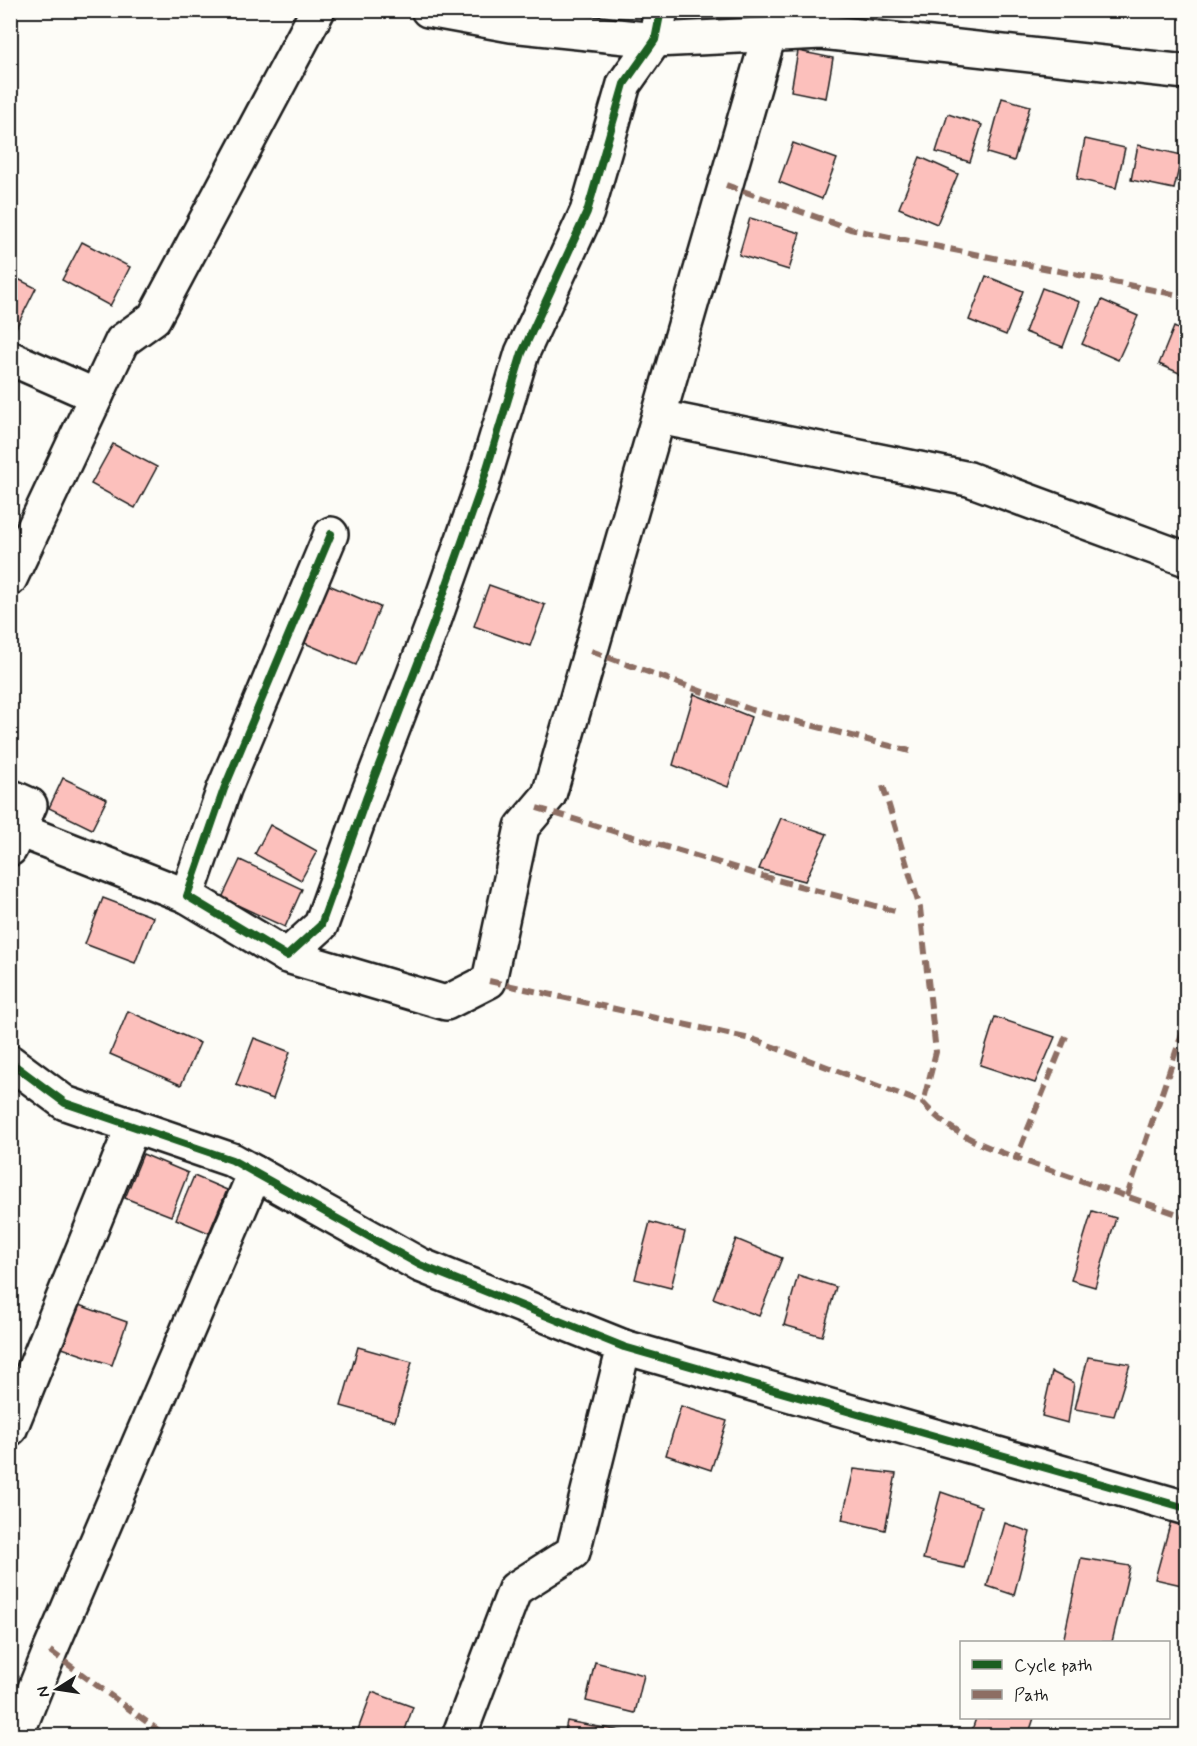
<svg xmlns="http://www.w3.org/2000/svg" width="1197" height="1746" font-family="Mynerve,sans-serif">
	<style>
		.building { fill: #fcc0bc; stroke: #1c1c1c; stroke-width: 1.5 }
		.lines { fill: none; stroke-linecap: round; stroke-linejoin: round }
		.minor-casing { stroke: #1c1c1c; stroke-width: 38 }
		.minor { stroke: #fdfcf7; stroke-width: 33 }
		.quiet { stroke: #8d6e63; stroke-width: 6; stroke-dasharray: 12 6; stroke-linecap: butt }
		.cycleway-casing { stroke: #fdfcf7; stroke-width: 11 }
		.cycleway { stroke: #1b5e20; stroke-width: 8 }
	</style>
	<rect width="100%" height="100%" fill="#fdfcf7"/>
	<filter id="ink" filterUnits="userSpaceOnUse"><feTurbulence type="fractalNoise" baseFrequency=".0167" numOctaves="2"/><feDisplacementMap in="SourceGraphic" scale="12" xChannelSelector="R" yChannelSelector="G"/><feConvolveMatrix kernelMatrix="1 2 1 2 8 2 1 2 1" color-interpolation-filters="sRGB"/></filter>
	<g filter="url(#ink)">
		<!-- building -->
		<g class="building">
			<path d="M798 51 833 58 826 98 791 91Z"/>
			<path d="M1002 98 1030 106 1014 161 987 153Z"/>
			<path d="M948 114 982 125 970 162 936 152Z"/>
			<path d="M1085 139 1125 148 1116 188 1077 179Z"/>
			<path d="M793 143 837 159 822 199 779 182Z"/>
			<path d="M1138 145 1182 155 1174 189 1131 180Z"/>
			<path d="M920 157 958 174 937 224 899 208Z"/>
			<path d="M750 218 800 233 789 270 739 255Z"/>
			<path d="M82 242 130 267 110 306 62 280Z"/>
			<path d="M10 275 36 288 10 340Z"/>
			<path d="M986 276 1023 291 1006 335 969 320Z"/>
			<path d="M1042 288 1080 302 1063 347 1025 332Z"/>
			<path d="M1102 300 1138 316 1118 360 1082 344Z"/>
			<path d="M1174 327 1186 333V376L1159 364Z"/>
			<path d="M113 444 157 467 135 508 91 484Z"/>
			<path d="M324 583 380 607 356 665 300 641Z"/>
			<path d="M489 585 545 605 530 646 474 626Z"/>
			<path d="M694 694 751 717 728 787 673 765Z"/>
			<path d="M63 778 107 799 92 829 49 808Z"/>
			<path d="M781 818 827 834 805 881 759 869Z"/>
			<path d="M270 825 317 851 301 880 255 854Z"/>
			<path d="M240 860 302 889 285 927 222 898Z"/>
			<path d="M103 898 153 917 135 963 85 944Z"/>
			<path d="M128 1011 200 1043 181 1085 110 1054Z"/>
			<path d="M995 1017 1055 1037 1035 1083 980 1065Z"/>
			<path d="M254 1038 290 1052 273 1099 236 1085Z"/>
			<path d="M143 1154 188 1173 171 1216 125 1198Z"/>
			<path d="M194 1176 227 1190 209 1233 176 1219Z"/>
			<path d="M1092 1211 1116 1218 1095 1287 1071 1280Z"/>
			<path d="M650 1222 685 1232 671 1288 635 1279Z"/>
			<path d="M736 1239 782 1258 759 1316 713 1298Z"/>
			<path d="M798 1275 836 1287 822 1336 784 1325Z"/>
			<path d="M76 1304 127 1322 112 1365 62 1348Z"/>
			<path d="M358 1347 412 1362 395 1421 341 1406Z"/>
			<path d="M1088 1357 1130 1364 1114 1416 1075 1409Z"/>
			<path d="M1052 1372 1074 1383 1068 1423 1042 1416Z"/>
			<path d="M681 1406 727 1421 711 1470 666 1455Z"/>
			<path d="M854 1469 896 1474 885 1530 842 1520Z"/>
			<path d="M941 1492 981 1506 964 1568 923 1559Z"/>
			<path d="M1172 1517 1186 1519V1586L1155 1579Z"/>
			<path d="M1005 1523 1030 1532 1014 1595 987 1586Z"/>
			<path d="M1081 1558 1130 1566 1112 1642H1063Z"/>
			<path d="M595 1662 644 1675 635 1713 586 1701Z"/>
			<path d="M372 1692 413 1707 403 1736 356 1735Z"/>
			<path d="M976 1718H1034L1028 1736H970Z"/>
			<path d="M567 1721 642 1735 564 1736Z"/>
		</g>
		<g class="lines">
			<defs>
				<g id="minor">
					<path d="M428 10 511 25 655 40 822 32 1186 72"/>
					<path d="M10 358 96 396"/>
					<path d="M659 417 969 479 1186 559"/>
					<path d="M331 534 224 789 187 896 287 956 321 925 366 799 433 624 481 488 522 353 587 212 624 84 655 40 661 10"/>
					<path d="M10 579 122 341 154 318 318 10"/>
					<path d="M10 796 30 805 10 849"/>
					<path d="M19 830 187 896"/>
					<path d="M287 956 446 1003 489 981 522 827 549 795 769 35"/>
					<path d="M10 1062 65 1103 232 1160 420 1265 624 1347 1186 1508"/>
					<path d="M10 1429 133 1126"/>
					<path d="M16 1736 50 1651 255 1173"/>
					<path d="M459 1736 515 1589 573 1552 624 1347"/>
				</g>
			</defs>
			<!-- minor casing -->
			<use href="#minor" class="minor-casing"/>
			<!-- minor -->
			<use href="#minor" class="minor"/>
			<!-- quiet -->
			<g class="quiet">
				<path d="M726 185 850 229 1178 295"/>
				<path d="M591 651 752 710 910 751"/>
				<path d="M883 786 920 908 936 1052 923 1103C950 1133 979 1144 1016 1158"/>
				<path d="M537 808 769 878 895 911"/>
				<path d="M489 981 755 1040 923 1103"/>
				<path d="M1066 1036 1016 1158 1186 1217"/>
				<path d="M1127 1196 1186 1022"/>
				<path d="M50 1651 166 1736"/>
			</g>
			<defs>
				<g id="cycleway">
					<path d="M331 534 224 789 187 896 287 956 321 925 366 799 433 624 481 488 522 353 587 212 624 84 655 40 661 10"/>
					<path d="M10 1062 65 1103 232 1160 420 1265 624 1347 1186 1508"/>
				</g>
			</defs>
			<!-- cycleway casing -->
			<use href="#cycleway" class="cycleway-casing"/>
			<!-- cycleway -->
			<use href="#cycleway" class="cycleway"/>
		</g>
	</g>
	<!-- margin -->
	<rect width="1197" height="1746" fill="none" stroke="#fdfcf7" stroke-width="36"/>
	<rect x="18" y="18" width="1161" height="1710" fill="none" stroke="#1c1c1c" stroke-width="2" filter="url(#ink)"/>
	<!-- legend -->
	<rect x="960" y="1641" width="210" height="78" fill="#fdfcf7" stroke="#a3a29f" stroke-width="1.5"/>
	<rect x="972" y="1660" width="30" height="9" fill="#1b5e20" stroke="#a3a29f" stroke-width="1.5"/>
	<text x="1014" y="1671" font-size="18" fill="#1c1c1c">Cycle path</text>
	<rect x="972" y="1690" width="30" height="9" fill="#8d6e63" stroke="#a3a29f" stroke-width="1.5"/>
	<text x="1014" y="1701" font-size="18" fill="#1c1c1c">Path</text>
	<!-- north arrow -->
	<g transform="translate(57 1689) rotate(258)" stroke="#fdfcf7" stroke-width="4.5" paint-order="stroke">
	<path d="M0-4.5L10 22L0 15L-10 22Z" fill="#1c1c1c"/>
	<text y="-9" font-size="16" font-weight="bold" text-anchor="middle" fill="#1c1c1c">N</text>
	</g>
</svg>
